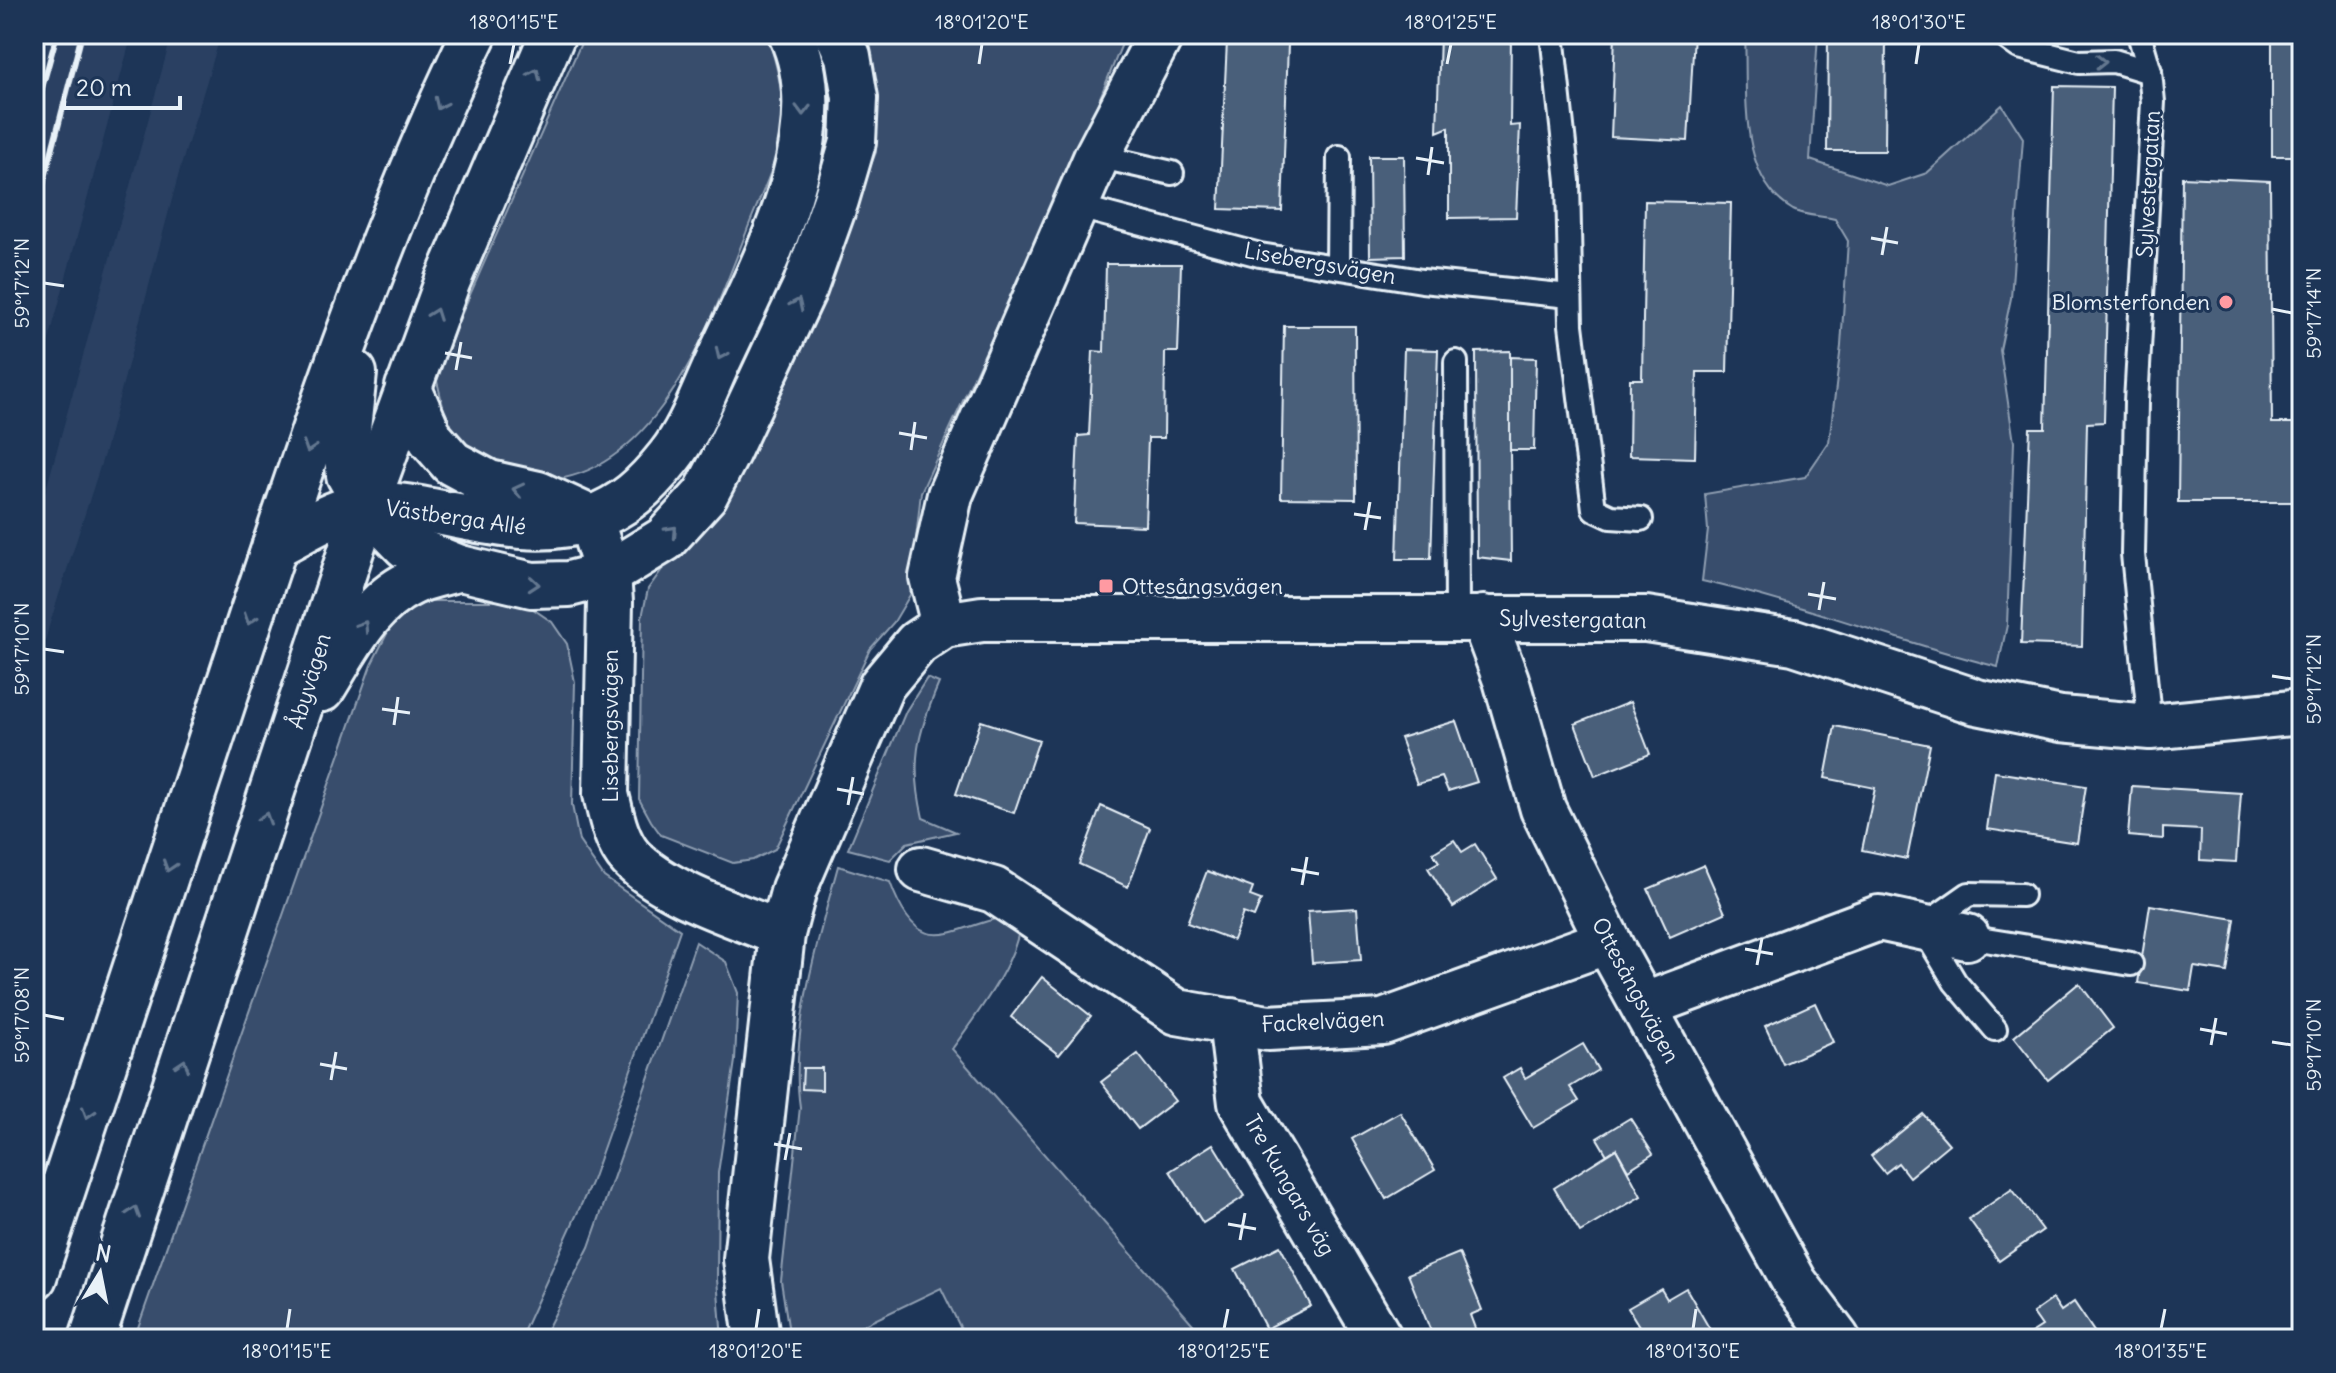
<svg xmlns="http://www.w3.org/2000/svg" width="2336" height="1373" font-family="Delius,sans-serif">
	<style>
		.built { fill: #2a4162 }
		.green { fill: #374d6c; stroke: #909fb2; stroke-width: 2 }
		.building { fill: #495e7a; stroke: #e8f1f8; stroke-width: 2 }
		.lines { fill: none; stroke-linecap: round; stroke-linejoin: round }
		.lane-casing { stroke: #e8f1f8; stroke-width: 28 }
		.street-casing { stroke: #e8f1f8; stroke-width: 50 }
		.secondary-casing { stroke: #e8f1f8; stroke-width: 50 }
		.lane { stroke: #1d3557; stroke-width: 22 }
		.street { stroke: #1d3557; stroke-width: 44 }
		.secondary { stroke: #1d3557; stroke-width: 44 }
		.rail { stroke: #e8f1f8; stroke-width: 6 }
		.oneway { stroke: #64778f }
		.ticks { fill: none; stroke: #e8f1f8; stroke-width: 3 }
		.poi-dot { fill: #ff9aa2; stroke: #1d3557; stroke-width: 3 }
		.labels { text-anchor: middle; stroke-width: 6; stroke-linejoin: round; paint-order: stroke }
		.street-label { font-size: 22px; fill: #e8f1f8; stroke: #1d3557 }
		.poi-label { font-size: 22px; fill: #e8f1f8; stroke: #1d3557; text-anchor: end }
		.neatline { fill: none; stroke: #e8f1f8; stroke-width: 3 }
		.ticks-label { font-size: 20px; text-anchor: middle; fill: #e8f1f8 }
	</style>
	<rect width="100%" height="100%" fill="#1d3557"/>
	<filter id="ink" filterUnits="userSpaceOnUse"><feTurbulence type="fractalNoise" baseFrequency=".0125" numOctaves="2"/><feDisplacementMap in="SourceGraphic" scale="16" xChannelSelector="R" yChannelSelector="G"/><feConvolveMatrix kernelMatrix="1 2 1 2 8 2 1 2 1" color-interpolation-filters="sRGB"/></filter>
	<g filter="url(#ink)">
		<!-- built -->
		<g class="built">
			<path d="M34 34H132L34 395Z"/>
			<path d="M172 34H221L180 169 105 451 49 626 34 684V533Z"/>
		</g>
		<!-- green -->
		<g class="green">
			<path d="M585 34H767C777 65 785 96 782 129 778 164 758 200 746 233 709 328 649 500 516 479 500 476 465 446 450 436L437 381 458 322Z"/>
			<path d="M870 34H1126L1082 142 921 492 910 595 894 622 870 649 775 849 753 860 733 863 661 835 651 821 639 799 642 617 648 589 668 561 856 201 876 152Z"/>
			<path d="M1745 34H1818L1810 160 1888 186 1927 173 2002 105 2023 138 2011 298 2000 350 2014 442 2007 625 1998 667C1898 642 1802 603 1702 581L1708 530 1705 494 1805 477 1829 442 1841 346 1848 241 1835 219C1823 216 1804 216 1793 210 1736 177 1748 90 1745 34Z"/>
			<path d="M431 601H498L533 609 552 622 567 644 575 682 572 805 579 841 604 877 680 930 591 1183 520 1339H134L371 665 397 614Z"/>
			<path d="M927 678 939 683C917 735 910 762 923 818L956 832 907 843 890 860 848 849 906 711Z"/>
			<path d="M838 866 890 882C922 971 955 921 1020 914 1024 954 975 1017 952 1049L1206 1339H966L941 1288 835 1339H790L781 1281 800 1107C789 1034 819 936 838 866Z"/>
			<path d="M696 942 726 962 738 993 735 1061 718 1173 717 1279 722 1339H542L589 1247Z"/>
		</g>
		<!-- building -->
		<g class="building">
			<path d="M1440 34H1511L1510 126 1520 125 1516 217 1449 218V127L1437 132Z"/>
			<path d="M1615 34H1694L1688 141 1611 137Z"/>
			<path d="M1828 34H1886L1885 151H1827Z"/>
			<rect x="2272" y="34" width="30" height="122"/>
			<path d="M1227 41 1288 44 1282 211 1219 209Z"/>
			<path d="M2054 86 2112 87 2104 422 2087 423 2082 646 2021 644 2030 428H2045Z"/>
			<path d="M1369 156H1404L1405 256 1370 257Z"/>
			<path d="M2182 177 2270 181 2272 423H2302V502H2178Z"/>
			<path d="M1645 201 1731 203 1727 372H1697L1695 458 1629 456 1630 379H1642Z"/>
			<path d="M1106 264H1181L1178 352H1165L1164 438H1148L1145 526 1074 523 1078 436 1089 435 1093 351 1104 352Z"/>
			<path d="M1284 326H1355L1356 499 1281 498Z"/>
			<path d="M1404 349 1438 350 1431 559H1397Z"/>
			<path d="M1510 351V450L1511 561 1477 557 1476 352Z"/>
			<path d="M1510 357 1536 358 1534 450H1510Z"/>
			<path d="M1630 702 1650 754 1595 776 1575 724Z"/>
			<path d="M981 721 1039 740 1014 813 956 794Z"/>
			<path d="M1456 721 1477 782 1448 791 1442 777 1417 784 1400 738Z"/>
			<path d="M1835 726 1930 745 1907 859 1862 850 1875 788 1825 778Z"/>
			<path d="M1995 772 2086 786 2077 843 1987 829Z"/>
			<path d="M2132 786 2241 793 2236 862 2200 860 2201 830 2163 828V839L2128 836Z"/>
			<path d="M1101 806 1150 828 1128 887 1079 864Z"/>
			<path d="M1454 840 1462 852 1475 844 1497 879 1453 907 1428 868 1439 862 1433 853Z"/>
			<path d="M1704 865 1725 913 1670 937 1648 889Z"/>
			<path d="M1207 871 1253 888 1250 896 1261 900 1254 917 1243 913 1233 940 1187 923Z"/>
			<path d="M2150 905 2235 919 2227 972 2194 967 2190 991 2138 983Z"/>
			<path d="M1357 908 1361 960 1312 963 1308 911Z"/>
			<path d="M1042 977 1091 1016 1059 1055 1011 1017Z"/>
			<path d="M2079 983 2113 1028 2048 1080 2014 1037Z"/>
			<path d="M1815 1003 1833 1042 1783 1064 1765 1026Z"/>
			<path d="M1583 1044 1598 1070 1570 1087 1579 1101 1533 1128 1503 1078 1520 1068 1525 1078Z"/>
			<path d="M1138 1054 1175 1101 1138 1129 1101 1082Z"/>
			<path d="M803 1068H822V1090L802 1089Z"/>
			<path d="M1400 1112 1435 1170 1386 1199 1352 1139Z"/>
			<path d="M1923 1114 1949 1144 1909 1177 1898 1163 1885 1173 1871 1156Z"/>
			<path d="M1630 1118 1653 1154 1628 1170 1616 1149 1607 1155 1597 1138Z"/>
			<path d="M1213 1144 1245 1196 1203 1223 1170 1171Z"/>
			<path d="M1616 1149 1641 1196 1580 1232 1554 1188Z"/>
			<path d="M2012 1189 2043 1230 1999 1261 1969 1219Z"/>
			<path d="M1280 1246 1311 1306 1266 1329 1235 1269Z"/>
			<path d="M1459 1253 1482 1310 1470 1315 1476 1331 1458 1339H1434L1408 1274Z"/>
			<path d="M1686 1288 1712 1333 1701 1339H1647L1628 1308 1661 1289 1667 1299Z"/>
			<path d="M2053 1299 2061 1311 2074 1302 2099 1339H2031L2028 1335 2042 1326 2033 1313Z"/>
		</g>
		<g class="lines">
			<defs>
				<g id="lane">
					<path d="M1552 34 1568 181 1571 325 1594 509 1611 517 1641 519"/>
					<path d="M2001 34 2019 47 2079 62 2114 61 2150 72"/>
					<path d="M2139 34 2150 72 2153 102 2136 402 2133 554 2150 727"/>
					<path d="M1097 156 1172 173"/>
					<path d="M1075 206 1260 255 1422 281 1570 296"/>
					<path d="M1338 267 1339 157"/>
					<path d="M1456 362 1457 618"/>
					<path d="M1967 937 2131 964"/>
					<path d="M1995 1029 1955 982 1922 927 1969 894 2022 895"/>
				</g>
				<g id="street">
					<path d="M590 518 608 574 610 602 606 794C611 815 616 842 631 858 666 894 736 915 782 934"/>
					<path d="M1483 618 1506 680 1543 809 1615 955 1795 1283 1837 1339"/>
					<path d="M944 625 932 577 950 495 1097 156 1161 34"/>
					<path d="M921 869 994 890 1177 1012 1268 1028 1383 1022 1608 941"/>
					<path d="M1645 1005 1879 918 1967 937"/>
					<path d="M1231 1021 1241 1103 1380 1339"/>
					<path d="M757 1339 746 1259 782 934 794 889 882 685 917 643 944 625 982 619H1646L1794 642 1977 702 2061 719 2150 727 2302 712"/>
				</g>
				<g id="secondary">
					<path d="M354 373 346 448 349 475 366 505 406 546 460 568 532 585 569 584 608 574 665 539 705 495 728 451 805 287 836 200 853 142 855 98 848 56 838 34"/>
					<path d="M408 387 431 439 452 463 489 483 538 494 590 518"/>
					<path d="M275 545C302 532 339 507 369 505 443 503 517 543 589 519 624 507 646 486 669 457 692 429 705 388 721 355 762 266 837 133 791 34"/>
					<path d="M322 689C346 651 368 603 411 583 425 576 444 573 460 568"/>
					<path d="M34 1277C101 1074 168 870 235 666 305 453 376 237 474 34"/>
					<path d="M92 1339 366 505 448 280 553 34"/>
				</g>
			</defs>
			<!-- lane casing -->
			<use href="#lane" class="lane-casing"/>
			<!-- street casing -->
			<use href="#street" class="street-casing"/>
			<!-- secondary casing -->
			<use href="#secondary" class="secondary-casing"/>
			<!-- lane -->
			<use href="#lane" class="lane"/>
			<!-- street -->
			<use href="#street" class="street"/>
			<!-- secondary -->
			<use href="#secondary" class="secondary"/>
			<!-- rail -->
			<g class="rail">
				<path d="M34 117 57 34"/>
				<path d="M34 220 82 34"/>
			</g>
		</g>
		<!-- one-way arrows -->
		<defs><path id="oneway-chevron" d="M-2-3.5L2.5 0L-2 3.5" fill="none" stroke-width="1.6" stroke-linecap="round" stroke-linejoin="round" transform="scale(2)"/></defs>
		<g class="oneway">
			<use href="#oneway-chevron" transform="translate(2101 62) rotate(-1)"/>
			<use href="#oneway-chevron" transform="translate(535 74) rotate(-66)"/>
			<use href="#oneway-chevron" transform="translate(440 104) rotate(115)"/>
			<use href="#oneway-chevron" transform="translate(803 110) rotate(91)"/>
			<use href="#oneway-chevron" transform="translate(797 304) rotate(-65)"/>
			<use href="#oneway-chevron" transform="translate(435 314) rotate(-70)"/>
			<use href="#oneway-chevron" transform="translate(721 354) rotate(115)"/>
			<use href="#oneway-chevron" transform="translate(309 447) rotate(109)"/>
			<use href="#oneway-chevron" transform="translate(518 490) rotate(-167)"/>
			<use href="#oneway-chevron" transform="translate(672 531) rotate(-47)"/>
			<use href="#oneway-chevron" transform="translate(534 584) rotate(5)"/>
			<use href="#oneway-chevron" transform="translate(250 619) rotate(108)"/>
			<use href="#oneway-chevron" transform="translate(363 626) rotate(-57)"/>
			<use href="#oneway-chevron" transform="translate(265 818) rotate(-72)"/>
			<use href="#oneway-chevron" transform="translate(169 866) rotate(108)"/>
			<use href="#oneway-chevron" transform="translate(183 1065) rotate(-72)"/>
			<use href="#oneway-chevron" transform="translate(88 1113) rotate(108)"/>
			<use href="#oneway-chevron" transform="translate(134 1212) rotate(-72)"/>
		</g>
	</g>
	<!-- ticks -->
	<path class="ticks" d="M510 64 514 44M979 64 982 44M1447 64 1451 44M1916 64 1919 44M1416 158 1444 163M1428 175 1432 147M1871 238 1898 243M1882 255 1887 227M44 283 64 286M2272 309 2292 313M445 353 472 358M456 370 461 342M899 433 927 438M911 450 915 422M1354 514 1381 518M1365 530 1370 502M1808 594 1836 599M1819 610 1824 582M44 649 64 652M2272 676 2292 679M382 709 410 713M394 725 398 697M837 789 864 794M848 805 853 777M1291 869 1319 874M1302 885 1307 857M1745 949 1773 954M1757 965 1762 938M44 1015 64 1019M2200 1029 2227 1034M2272 1042 2292 1045M2211 1045 2216 1018M320 1064 347 1069M331 1080 336 1052M774 1144 802 1149M785 1160 790 1133M1228 1224 1256 1229M1240 1240 1245 1213M287 1329 290 1309M756 1329 759 1309M1224 1329 1228 1309M1693 1329 1696 1309M2161 1329 2165 1309"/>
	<!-- markers -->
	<g class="poi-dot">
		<circle cx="2226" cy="302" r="8"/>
		<rect x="1098" y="578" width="16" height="16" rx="4"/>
	</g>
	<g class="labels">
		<!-- street labels -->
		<g class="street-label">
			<text transform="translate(2148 184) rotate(-87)" y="8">Sylvestergatan</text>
			<text transform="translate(1320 263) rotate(10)" y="8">Lisebergsvägen</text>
			<text transform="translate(456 517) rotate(8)" y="8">Västberga Allé</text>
			<text transform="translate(1573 619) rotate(1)" y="8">Sylvestergatan</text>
			<text transform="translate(309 681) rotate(-73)" y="8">Åbyvägen</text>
			<text transform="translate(610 726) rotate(-90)" y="8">Lisebergsvägen</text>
			<text transform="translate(1636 990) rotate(62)" y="8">Ottesångsvägen</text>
			<text transform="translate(1323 1021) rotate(-3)" y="8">Fackelvägen</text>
			<text transform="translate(1290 1185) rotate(60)" y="8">Tre Kungars väg</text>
		</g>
		<!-- poi labels -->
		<g class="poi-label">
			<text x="2210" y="310">Blomsterfonden</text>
			<text x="1122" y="594" text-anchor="start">Ottesångsvägen</text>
		</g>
	</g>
	<!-- margin -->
	<rect width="2336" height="1373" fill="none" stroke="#1d3557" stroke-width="88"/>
	<!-- north arrow -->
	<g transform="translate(100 1273) rotate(10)" stroke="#1d3557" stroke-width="6" paint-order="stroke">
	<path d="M0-6L14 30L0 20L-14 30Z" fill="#e8f1f8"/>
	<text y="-12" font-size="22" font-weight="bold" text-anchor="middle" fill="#e8f1f8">N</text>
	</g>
	<!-- scale -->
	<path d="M64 96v12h116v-12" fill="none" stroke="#e8f1f8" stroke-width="4"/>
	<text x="76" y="96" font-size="24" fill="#e8f1f8" stroke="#1d3557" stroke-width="6" paint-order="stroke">20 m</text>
	<rect x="44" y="44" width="2248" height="1285" class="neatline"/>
	<g class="ticks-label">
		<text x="514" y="29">18°01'15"E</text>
		<text x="982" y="29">18°01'20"E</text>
		<text x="1451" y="29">18°01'25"E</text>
		<text x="1919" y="29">18°01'30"E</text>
		<text transform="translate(22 283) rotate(-90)" y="7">59°17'12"N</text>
		<text transform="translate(2314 313) rotate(-90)" y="7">59°17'14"N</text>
		<text transform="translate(22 649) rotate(-90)" y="7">59°17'10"N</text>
		<text transform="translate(2314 679) rotate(-90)" y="7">59°17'12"N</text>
		<text transform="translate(22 1015) rotate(-90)" y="7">59°17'08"N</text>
		<text transform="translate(2314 1045) rotate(-90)" y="7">59°17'10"N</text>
		<text x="287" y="1358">18°01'15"E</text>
		<text x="756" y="1358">18°01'20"E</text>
		<text x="1224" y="1358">18°01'25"E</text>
		<text x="1693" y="1358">18°01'30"E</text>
		<text x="2161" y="1358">18°01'35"E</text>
	</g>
</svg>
